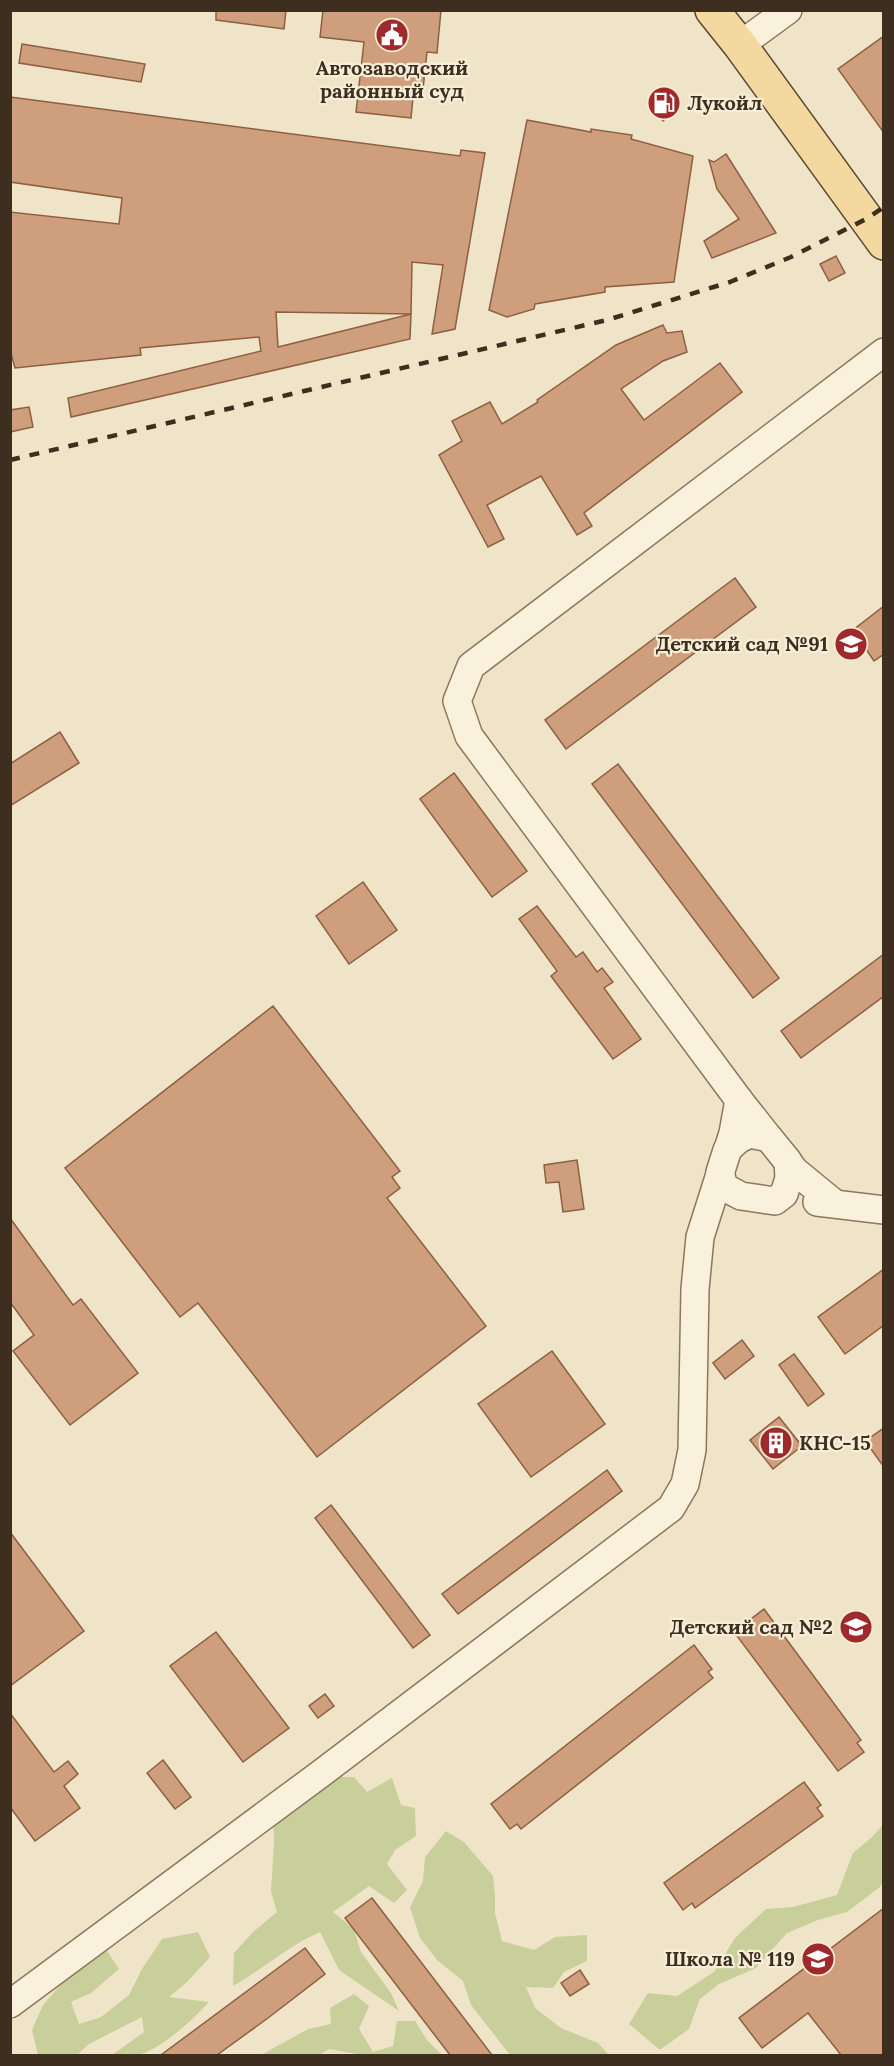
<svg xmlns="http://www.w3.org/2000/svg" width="894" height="2066" font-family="Lora,serif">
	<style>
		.green { fill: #c9cf9b }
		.building { fill: #cf9f7d; stroke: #8d5f41; stroke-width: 1.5 }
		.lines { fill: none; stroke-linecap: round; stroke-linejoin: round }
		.minor-casing { stroke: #8d765c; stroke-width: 30 }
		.major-casing { stroke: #5b4430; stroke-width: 36 }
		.minor { stroke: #faf1dc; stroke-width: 27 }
		.major { stroke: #f3d9a0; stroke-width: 33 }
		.rail { stroke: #3d2e20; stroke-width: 4.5; stroke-dasharray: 10 10; stroke-linecap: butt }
		.labels { text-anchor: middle; stroke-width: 4.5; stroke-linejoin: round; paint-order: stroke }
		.poi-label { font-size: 20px; font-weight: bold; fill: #3d2e20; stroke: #f7eed8; text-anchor: end }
	</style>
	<rect width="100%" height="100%" fill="#f0e4c8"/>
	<!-- green -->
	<g class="green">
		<path d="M333 1777H354L367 1792 392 1778 401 1805 415 1808 416 1836 395 1850 387 1864 407 1890 394 1903 369 1886 333 1912 354 1929 361 1952 391 1993 399 2011 339 1970 320 1932C288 1946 263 1969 233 1986L234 1953 253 1932 277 1912 271 1891 274 1844 273 1809Z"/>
		<path d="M883 1825V1881L880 1887 847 1912 818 1920 787 1933 756 1968 719 1984 700 1999 689 2029 660 2050 629 2024 648 1993 677 1996 714 1972 735 1938 766 1909 793 1907 837 1895 853 1853 872 1837Z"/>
		<path d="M446 1831 464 1842 493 1876 495 1896V1913L502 1941 534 1950 555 1937 587 1935V1961L564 1972 553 1988 526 1987 535 2008 561 2028 598 2043 609 2055H510L471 2005 463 1981 437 1960 420 1938 410 1907 423 1881 425 1857Z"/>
		<path d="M198 1932 210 1957 187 1982 169 1997 209 2002C195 2018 157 2053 136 2055 128 2057 120 2055 112 2055L144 2032 142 2017 89 2044 77 2055H38L32 2030 43 2005 67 1977 105 1948 119 1969 91 1993 71 2002 79 2024 101 2017 129 1995 142 1969 162 1939Z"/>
		<path d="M354 1994 369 2006 359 2029 373 2052 393 2046 397 2021H415L427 2040 442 2055H357V2054L329 2049 320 2055H261L308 2029 331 2024 330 2008Z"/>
	</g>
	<!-- building -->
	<g class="building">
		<path d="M216 10H286L284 29 216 20Z"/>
		<path d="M323 10H441L437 53 427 52 423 89 414 87 411 118 356 112 364 42 320 37Z"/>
		<path d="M884 36V133L838 69Z"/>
		<path d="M22 44 145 64 141 82 19 63Z"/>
		<path d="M10 97 460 156 461 150 485 153 455 329 432 334 443 265 412 262 411 314 276 312 278 347 411 314 410 339 71 417 68 398 261 351 259 337 140 348 141 355 15 368 10 350V212L119 224 122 198 10 182Z"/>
		<path d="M665 98 676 109 663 121 653 109Z"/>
		<path d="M527 120 591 132V129L632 135 631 139 693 156 674 282 605 287V292L535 304 534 309 507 317 489 310Z"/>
		<path d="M726 154 776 233 712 258 704 241 739 219 717 189 709 160 714 162Z"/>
		<path d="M836 256 845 273 829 281 820 264Z"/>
		<path d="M663 325 667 333 682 331 687 352 663 361 621 389 644 420 720 363 742 392 584 513 592 526 577 535 541 476 487 505 504 539 488 547 439 455 462 441 452 421 490 402 502 424 538 402 537 400 616 345Z"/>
		<path d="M29 407 33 427 10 432V410Z"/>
		<path d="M735 578 756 607 566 749 545 720Z"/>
		<path d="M884 606V654L874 661 853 630Z"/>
		<path d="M60 732 79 763 10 806V764Z"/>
		<path d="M618 764 779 978 753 998 592 784Z"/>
		<path d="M454 773 527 871 492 897 420 799Z"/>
		<path d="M363 882 397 930 349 964 316 916Z"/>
		<path d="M537 906 576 957 583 952 597 972 602 968 613 982 604 988 641 1039 613 1059 551 976 557 971 519 919Z"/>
		<path d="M884 954V996L801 1058 781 1031Z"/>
		<path d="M273 1006 400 1171 392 1177 400 1188 387 1198 486 1326 317 1457 198 1303 180 1317 65 1168Z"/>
		<path d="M577 1160 584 1209 563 1212 559 1182 546 1183 544 1165Z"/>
		<path d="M10 1218 73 1305 81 1299 138 1373 70 1425 13 1351 34 1335 10 1302Z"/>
		<path d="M884 1269V1325L845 1354 818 1317Z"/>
		<path d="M742 1340 754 1356 725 1379 713 1363Z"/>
		<path d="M552 1351 605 1424 531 1477 478 1404Z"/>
		<path d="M794 1354 824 1394 808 1406 779 1365Z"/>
		<path d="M779 1417 802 1446 773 1469 750 1440Z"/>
		<path d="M884 1428V1467L865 1441Z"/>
		<path d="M607 1470 622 1491 458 1614 442 1594Z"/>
		<path d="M331 1505 430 1635 413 1648 315 1518Z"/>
		<path d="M10 1532 84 1631 10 1686Z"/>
		<path d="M764 1609 861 1740 857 1743 864 1752 838 1771 734 1632Z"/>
		<path d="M216 1632 289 1728 243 1762 170 1666Z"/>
		<path d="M694 1645 712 1669 708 1672 713 1678 521 1829 517 1824 510 1829 491 1804Z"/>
		<path d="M325 1694 334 1706 318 1718 309 1706Z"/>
		<path d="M10 1713 54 1772 68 1761 78 1774 64 1786 80 1808 35 1841 10 1807Z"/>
		<path d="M163 1760 191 1797 175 1809 147 1773Z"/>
		<path d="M804 1782 821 1805 817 1808 823 1816 695 1908 692 1903 683 1910 664 1883Z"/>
		<path d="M372 1898 492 2055H450L345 1918Z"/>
		<path d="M884 1908V2055H841L808 2013 762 2048 739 2018Z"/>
		<path d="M305 1948 325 1974 268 2018 217 2055H161Z"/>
		<path d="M580 1970 589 1984 570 1996 561 1983Z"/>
	</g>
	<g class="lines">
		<defs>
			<g id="minor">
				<path d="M740 45 788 10"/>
				<path d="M750 1134 769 1138 788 1161 789 1178 784 1194 775 1201 741 1196 724 1187 720 1172 727 1150 739 1139Z"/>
				<path d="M817 1202 884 1210"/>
				<path d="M834 1203 795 1171 739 1100 469 736 457 701 471 666 884 352"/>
				<path d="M10 2004 319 1775 671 1508 685 1484 692 1450 695 1289 700 1237 733 1133 739 1100"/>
			</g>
			<path id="major" d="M712 10 740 45 884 243"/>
		</defs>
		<!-- minor casing -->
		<use href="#minor" class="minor-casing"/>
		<!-- major casing -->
		<use href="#major" class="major-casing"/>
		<!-- minor -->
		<use href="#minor" class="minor"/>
		<!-- major -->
		<use href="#major" class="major"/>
		<!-- rail -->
		<path class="rail" d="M10 460 607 320 730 282 791 257 866 219 884 207"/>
	</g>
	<!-- icons -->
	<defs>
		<symbol id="civic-disc" viewBox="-11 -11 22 22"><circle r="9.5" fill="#9e2a2b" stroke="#f7eed8"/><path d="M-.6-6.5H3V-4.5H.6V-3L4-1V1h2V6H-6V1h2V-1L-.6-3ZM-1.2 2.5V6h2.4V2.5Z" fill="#fff"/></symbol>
		<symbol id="fuel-disc" viewBox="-11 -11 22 22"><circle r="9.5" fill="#9e2a2b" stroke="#f7eed8"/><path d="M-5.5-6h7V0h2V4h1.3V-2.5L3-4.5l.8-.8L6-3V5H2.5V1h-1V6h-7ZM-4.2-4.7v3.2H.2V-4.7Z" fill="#fff"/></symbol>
		<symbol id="school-disc" viewBox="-11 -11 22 22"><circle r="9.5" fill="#9e2a2b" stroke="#f7eed8"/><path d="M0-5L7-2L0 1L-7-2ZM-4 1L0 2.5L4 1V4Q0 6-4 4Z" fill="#fff"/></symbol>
		<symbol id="building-disc" viewBox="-11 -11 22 22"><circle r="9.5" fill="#9e2a2b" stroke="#f7eed8"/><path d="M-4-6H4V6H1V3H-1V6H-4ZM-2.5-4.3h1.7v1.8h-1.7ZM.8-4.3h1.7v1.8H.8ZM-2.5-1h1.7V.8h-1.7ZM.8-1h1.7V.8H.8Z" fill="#fff"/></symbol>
	</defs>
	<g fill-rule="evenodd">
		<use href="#civic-disc" x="373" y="16" width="38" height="38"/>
		<use href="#fuel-disc" x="645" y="84" width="38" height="38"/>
		<use href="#school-disc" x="832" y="625" width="38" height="38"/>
		<use href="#building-disc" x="757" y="1424" width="38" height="38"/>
		<use href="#school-disc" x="837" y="1608" width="38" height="38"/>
		<use href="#school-disc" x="799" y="1940" width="38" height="38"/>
	</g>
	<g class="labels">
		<!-- poi labels -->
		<g class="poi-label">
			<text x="392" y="75" text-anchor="middle">Автозаводский<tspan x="392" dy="23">районный суд</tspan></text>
			<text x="687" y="110" text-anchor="start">Лукойл</text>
			<text x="828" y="651">Детский сад №91</text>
			<text x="799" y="1450" text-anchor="start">КНС-15</text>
			<text x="833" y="1634">Детский сад №2</text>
			<text x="795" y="1966">Школа № 119</text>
		</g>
	</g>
	<!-- border -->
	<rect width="894" height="2066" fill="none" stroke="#3d2e20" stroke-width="24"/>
</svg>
